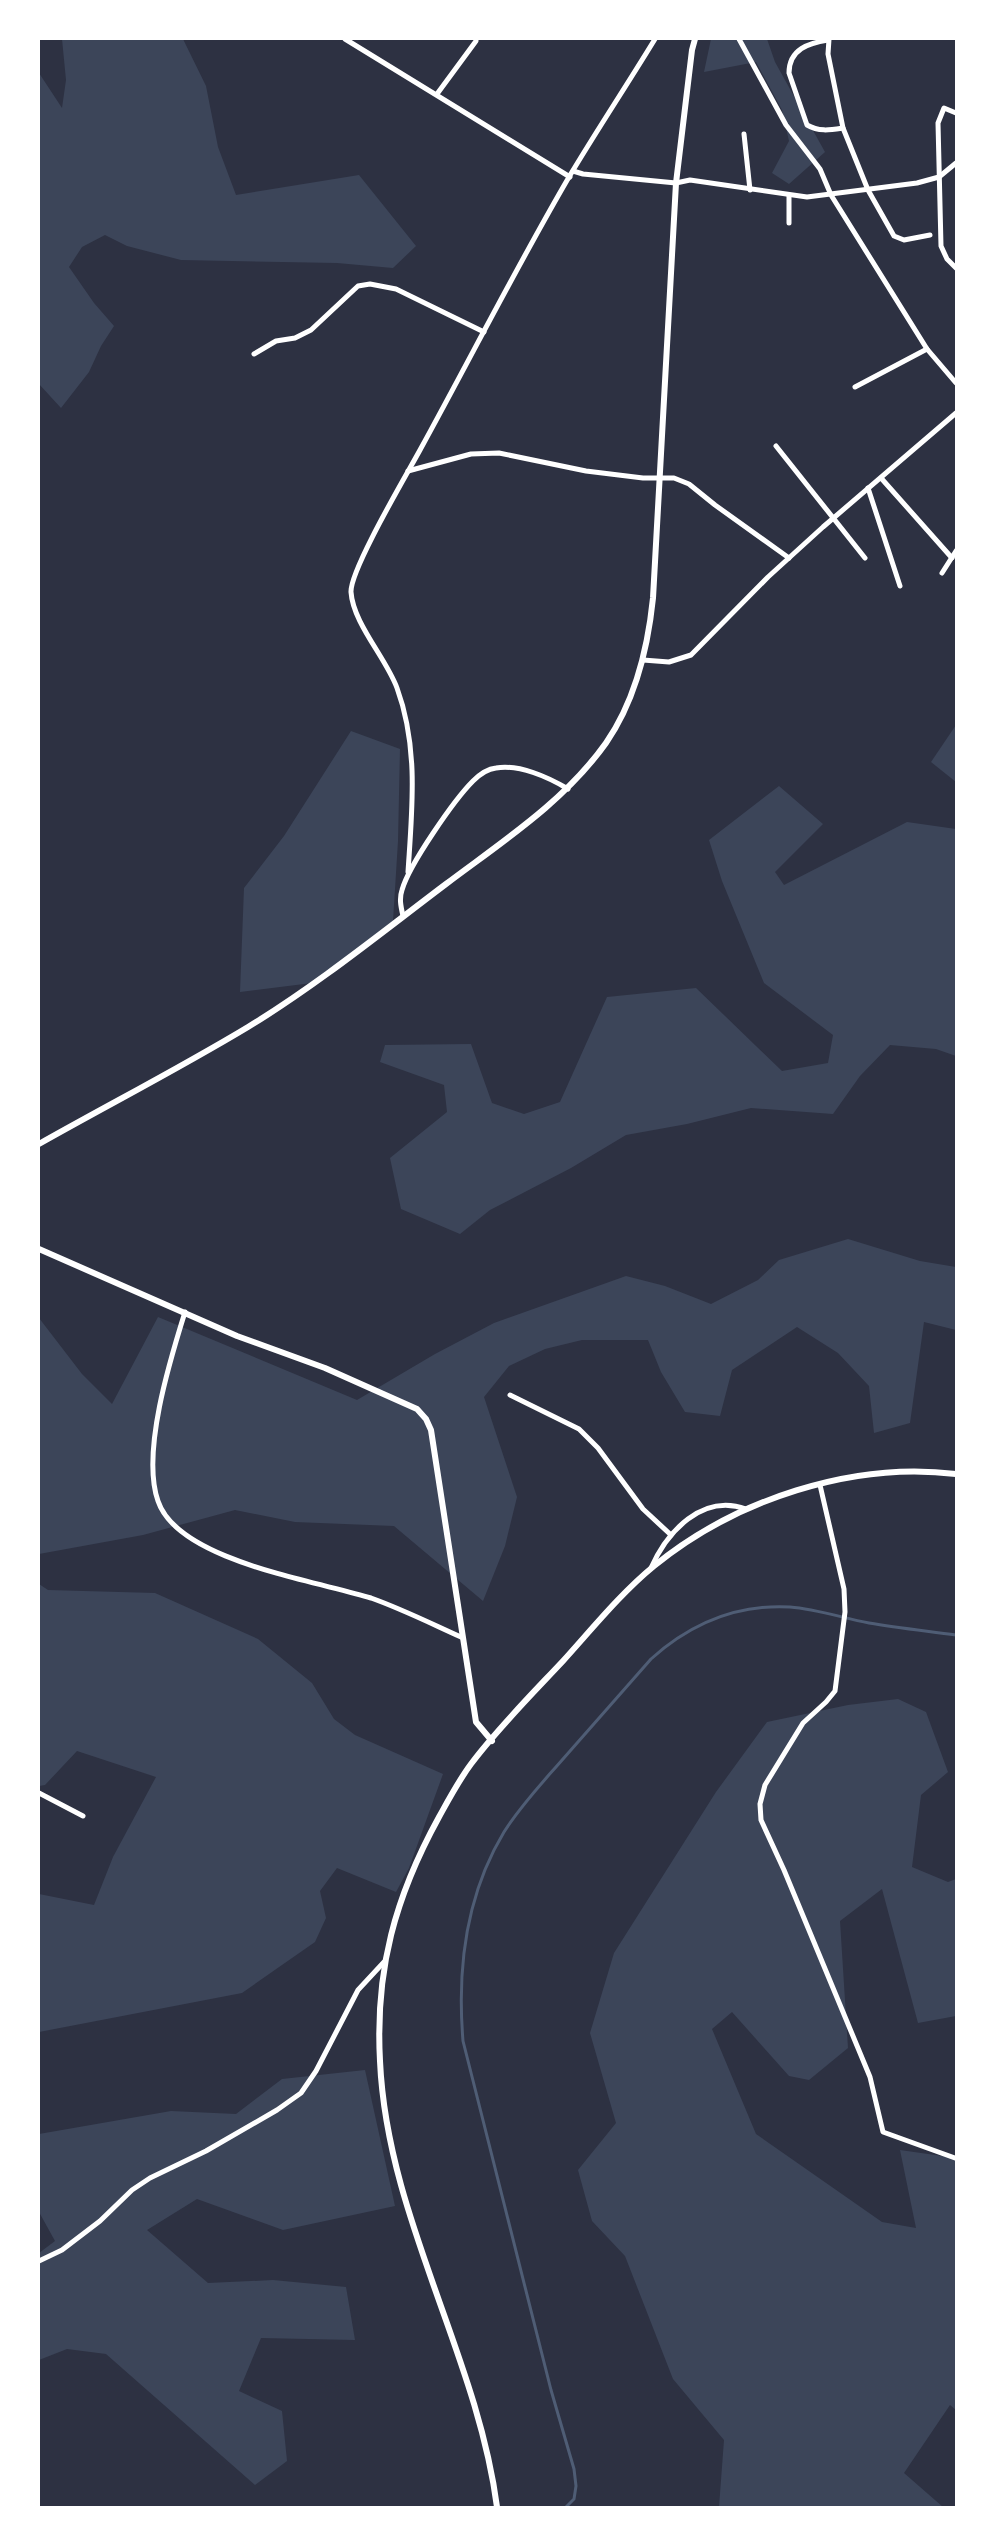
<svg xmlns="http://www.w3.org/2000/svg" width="995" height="2546" font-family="Raleway,sans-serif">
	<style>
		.green { fill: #3c4559 }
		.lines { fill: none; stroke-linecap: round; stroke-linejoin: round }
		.stream { stroke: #4f5d75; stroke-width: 3 }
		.minor { stroke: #fff; stroke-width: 5 }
		.tertiary { stroke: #fff; stroke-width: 6 }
	</style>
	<rect width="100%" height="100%" fill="#2d3142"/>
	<!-- green -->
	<g class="green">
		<path d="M62 39H183L206 86 218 147 236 195 359 175 416 246 393 268 337 263 181 260 127 246 105 235 82 247 69 267 94 303 114 326 101 346 89 372 61 408 39 384V73L62 108 66 80Z"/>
		<path d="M711 39H767L775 62 825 152 789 184 772 173 789 141 782 110 756 62 704 72Z"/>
		<path d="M956 725V782L931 762Z"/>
		<path d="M351 731 400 749 398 841 393 921 312 983 240 992 244 888 284 836Z"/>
		<path d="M779 786 823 824 775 872 784 885 907 822 956 829V1056L936 1049 890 1045 860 1076 833 1114 751 1108 687 1124 626 1135 571 1168 490 1210 460 1234 401 1209 390 1158 447 1112 444 1085 380 1062 385 1045 471 1044 492 1103 524 1114 560 1102 607 997 696 988 782 1071 828 1063 833 1035 764 983 722 881 709 840Z"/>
		<path d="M848 1239 920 1261 956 1267V1330L924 1322 910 1423 874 1433 869 1386 838 1353 797 1327 732 1370 720 1416 685 1412 661 1372 648 1340H582L545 1349 509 1366 484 1397 517 1497 505 1546 483 1601 394 1526 295 1522 235 1510 143 1535 39 1554V1318L82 1374 112 1404 158 1317 357 1400 435 1354 494 1323 626 1276 665 1286 711 1304 758 1280 779 1260Z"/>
		<path d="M39 1584 48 1590 155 1593 258 1639 312 1683 334 1719 355 1735 443 1774 409 1868 396 1892 337 1868 320 1891 326 1918 315 1942 242 1993 39 2032V1894L94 1905 113 1857 156 1777 77 1751 45 1785 39 1786Z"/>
		<path d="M898 1699 926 1712 948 1772 921 1795 912 1867 948 1882 956 1879V2016L918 2023 882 1889 840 1921 848 2048 809 2080 789 2076 732 2012 712 2029 756 2134 882 2222 916 2228 900 2150 956 2158V2410L950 2405 904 2473 943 2507H719L724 2440 673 2379 625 2256 592 2221 578 2170 616 2123 590 2033 614 1953 716 1792 767 1722 848 1705Z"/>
		<path d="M365 2070 395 2206 283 2230 197 2199 147 2230 208 2283 273 2280 346 2287 355 2340 261 2338 239 2391 282 2411 287 2461 255 2485 106 2354 67 2349 39 2360V2253L55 2241 39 2212V2134L171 2111 236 2114 282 2079Z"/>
	</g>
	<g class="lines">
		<!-- stream -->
		<path class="stream" d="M566 2507 574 2499 576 2486 574 2469 551 2390 463 2041C457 1969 466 1895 504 1832 521 1805 543 1782 563 1759 592 1726 622 1692 651 1659 690 1624 736 1604 790 1607 816 1609 843 1618 869 1623 898 1628 927 1631 956 1635"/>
		<!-- minor -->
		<g class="minor">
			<path d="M345 39 570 177"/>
			<path d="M739 39 786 125 820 169 831 195 927 349 956 383"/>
			<path d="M829 39 828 54 843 128 868 190 894 236 904 240 930 235"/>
			<path d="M828 40C809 43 789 49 789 73L807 125C819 132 830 130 843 128"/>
			<path d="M437 94 476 41V39"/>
			<path d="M956 113 944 108 938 123 941 246 947 259 956 268"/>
			<path d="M744 134 750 190"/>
			<path d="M573 171 583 174 676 183 690 180 807 197 917 183 939 177 956 163"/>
			<path d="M789 195V223"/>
			<path d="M254 354 276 341 295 338 311 330 358 286 370 284 396 289 484 332"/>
			<path d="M855 387 927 349"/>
			<path d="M776 446 865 558"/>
			<path d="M408 471 471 454 499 453 586 471 643 478H674L689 484 715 505 789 558"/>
			<path d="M881 478 952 558"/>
			<path d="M868 488 900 586"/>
			<path d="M942 573 956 551"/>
			<path d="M643 660 669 662 691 655 768 577 823 527 956 413"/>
			<path d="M408 872C412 810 419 748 397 688 386 658 353 623 351 592 350 570 407 474 420 450 470 359 517 266 569 177 597 130 627 85 655 39"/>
			<path d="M403 916C401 907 399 899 402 890 409 865 454 800 473 781 479 775 487 769 496 768 519 764 548 777 568 789"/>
			<path d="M185 1312C170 1360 141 1453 158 1501 178 1561 317 1581 371 1598 402 1609 432 1624 461 1637"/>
			<path d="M510 1395 579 1429 598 1448 643 1509 671 1535"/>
			<path d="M820 1485 844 1589 845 1612 835 1691 826 1702 803 1723 765 1785 760 1804 761 1820 784 1870 870 2077 883 2132 955 2158"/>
			<path d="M651 1568C667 1532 702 1493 746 1509"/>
			<path d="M39 1793 83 1816"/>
			<path d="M39 2261 62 2250 100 2221 132 2190 150 2178 206 2151 277 2110 301 2093 316 2071 358 1990 384 1962"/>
		</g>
		<!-- tertiary -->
		<g class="tertiary">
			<path d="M39 1144C108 1105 180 1068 248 1027 317 985 381 933 446 884 503 841 564 802 606 743 635 701 648 647 653 598L676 183 692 50 695 39"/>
			<path d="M39 1249 237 1336 325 1368 417 1409 426 1419 431 1430 476 1722 492 1741"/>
			<path d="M497 2507C477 2354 387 2218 380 2061 375 1970 395 1897 439 1817 449 1799 459 1780 471 1764 497 1729 533 1693 563 1661 592 1629 621 1593 654 1566 735 1500 852 1461 956 1474"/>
		</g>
	</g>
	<!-- border -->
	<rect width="995" height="2546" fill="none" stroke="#ffffff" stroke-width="80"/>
</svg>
